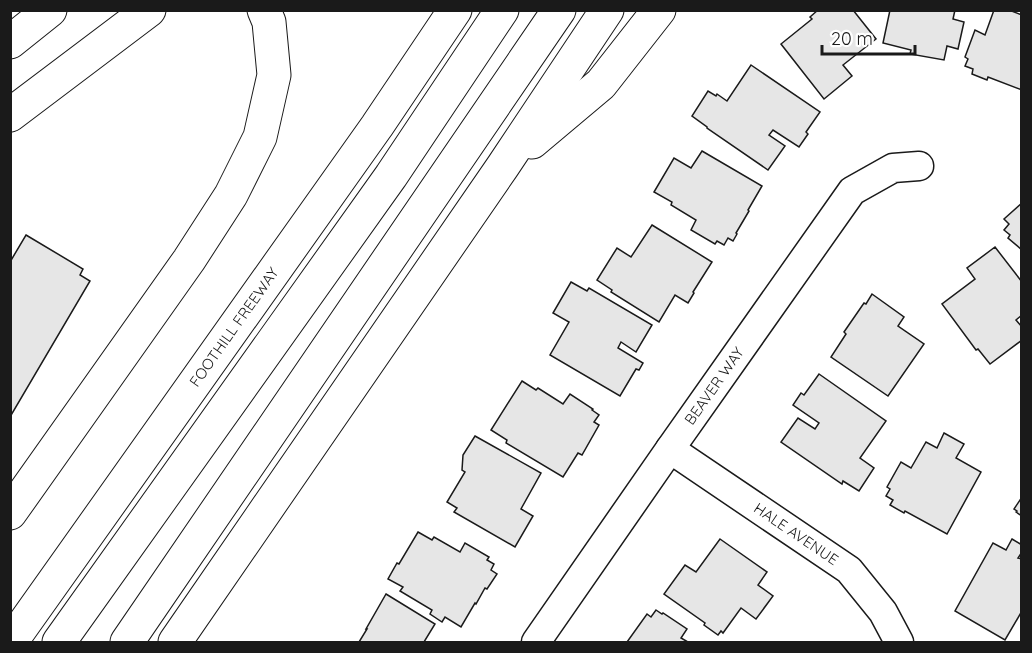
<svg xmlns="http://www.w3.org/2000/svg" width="1032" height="653" font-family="Quicksand,sans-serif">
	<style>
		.building { fill: #e6e6e6; stroke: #1a1a1a; stroke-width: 1.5 }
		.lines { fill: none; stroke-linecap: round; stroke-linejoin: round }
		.street-casing { stroke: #1a1a1a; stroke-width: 31 }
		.primary-casing { stroke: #1a1a1a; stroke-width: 35 }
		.highway-casing { stroke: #1a1a1a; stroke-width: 35 }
		.street { stroke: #fff; stroke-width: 28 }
		.primary { stroke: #fff; stroke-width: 33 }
		.highway { stroke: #fff; stroke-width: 33 }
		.labels { text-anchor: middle; stroke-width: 4.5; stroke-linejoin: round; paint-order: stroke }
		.street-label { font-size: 15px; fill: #1a1a1a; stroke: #fff }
	</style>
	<rect width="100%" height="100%" fill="#fff"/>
	<!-- building -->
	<g class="building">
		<path d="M818 10H853L876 39 843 65 852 76 824 99 781 44 812 19 810 17Z"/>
		<path d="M890 10H955L953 19 964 22 958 49 947 46 944 60 910 54 911 50 883 43Z"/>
		<path d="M994 10H1009L1022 15V90L988 77 987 80 972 74 973 69 965 66 968 59 965 57 975 30 985 35Z"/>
		<path d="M751 65 820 112 806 132 808 134 799 147 773 130 769 135 785 146 768 170 707 128V127L692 116 708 91 716 96 717 94 727 101Z"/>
		<path d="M702 151 762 186 748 210 749 211 736 233 737 234 733 241 728 238 724 245 717 241 715 244 691 230 696 220 671 205 672 202 654 192 674 158 691 168Z"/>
		<path d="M1022 203V250L1008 238 1010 235 1004 230 1009 224 1004 219Z"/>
		<path d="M652 225 712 262 693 292 694 293 688 303 675 295 659 322 611 292 612 290 597 280 617 248 631 257Z"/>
		<path d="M26 235 83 269 80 275 90 281 10 417V262Z"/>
		<path d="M995 247 1022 282V315L1016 320 1022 327V340L990 364 978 349 976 350 942 304 975 279 967 268Z"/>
		<path d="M571 282 587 291 589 288 652 325 636 352 621 342 618 348 643 363 639 370 636 369 620 396 550 355 569 322 553 313Z"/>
		<path d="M872 294 904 317 898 326 924 344 888 396 831 357 846 334 844 332 864 303 866 304Z"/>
		<path d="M819 374 886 421 860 458 874 468 859 491 843 481 842 484 781 442 798 418 815 429 819 423 793 405 801 393 804 395Z"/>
		<path d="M522 381 536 390 538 388 563 404 570 394 593 409 592 410 599 415 594 422 599 425 582 455 578 453 563 477 506 443 507 440 491 430Z"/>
		<path d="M944 433 964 444 956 458 981 472 947 534 905 511 904 513 890 505 893 500 886 496 890 489 887 487 901 462 911 468 926 442 937 448Z"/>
		<path d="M475 436 541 473 521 509 533 516 515 547 454 512 457 508 447 502 465 472 462 470 463 455Z"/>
		<path d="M1022 497V516L1016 512 1017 511 1014 509Z"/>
		<path d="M418 532 432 540 434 537 460 552 465 543 489 557 487 560 494 564 491 570 497 574 487 589 485 588 476 604 475 603 461 627 445 617 442 622 430 614 432 610 400 591 403 587 388 579 397 563 399 564Z"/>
		<path d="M720 539 767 572 758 585 773 596 756 619 741 608 723 633 721 631 718 635 704 625 705 623 664 594 685 565 696 572Z"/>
		<path d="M1012 539 1022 545V552L1018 558 1022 559V611L1005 640 955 611 993 543 1006 550Z"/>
		<path d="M386 594 435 624 424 642H359L367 629H366Z"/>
		<path d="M656 610 662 614 663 613 687 629 681 638 688 642H627L647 614 651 617Z"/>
	</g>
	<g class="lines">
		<defs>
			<g id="street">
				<path id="s1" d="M670 449 849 570 883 612 899 642"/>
				<path id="s2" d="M536 642 670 449 852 191 893 168 919 166"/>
			</g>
			<g id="primary">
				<path d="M10 42 50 10"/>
				<path d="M10 115 149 10"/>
			</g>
			<g id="highway">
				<path d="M532 142 601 84 659 10"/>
				<path d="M10 513 189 260 231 195 260 137 274 75 269 22 264 10"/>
				<path id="s3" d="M11 642 377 126 455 10"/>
				<path d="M59 642 391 176 502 10"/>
				<path d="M127 642 559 10"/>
				<path d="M175 642 503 166 607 10"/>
			</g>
		</defs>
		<!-- street casing -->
		<use href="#street" class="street-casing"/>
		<!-- primary casing -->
		<use href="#primary" class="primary-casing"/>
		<!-- highway casing -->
		<use href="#highway" class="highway-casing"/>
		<!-- street -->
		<use href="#street" class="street"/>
		<!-- primary -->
		<use href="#primary" class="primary"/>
		<!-- highway -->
		<use href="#highway" class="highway"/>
	</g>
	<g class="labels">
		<!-- street labels -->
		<g class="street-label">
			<text dy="5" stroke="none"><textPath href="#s3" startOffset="386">FOOTHILL FREEWAY</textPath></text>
			<text dy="5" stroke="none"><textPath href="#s2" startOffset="312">BEAVER WAY</textPath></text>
			<text dy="5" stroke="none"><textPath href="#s1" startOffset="152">HALE AVENUE</textPath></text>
		</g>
	</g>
	<!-- border -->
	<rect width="1032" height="653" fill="none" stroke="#1a1a1a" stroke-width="24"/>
	<!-- scale -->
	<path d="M822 45v9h93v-9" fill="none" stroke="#1a1a1a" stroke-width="3"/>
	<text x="831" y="45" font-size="18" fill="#1a1a1a" stroke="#ffffff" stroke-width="4.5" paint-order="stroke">20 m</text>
</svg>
